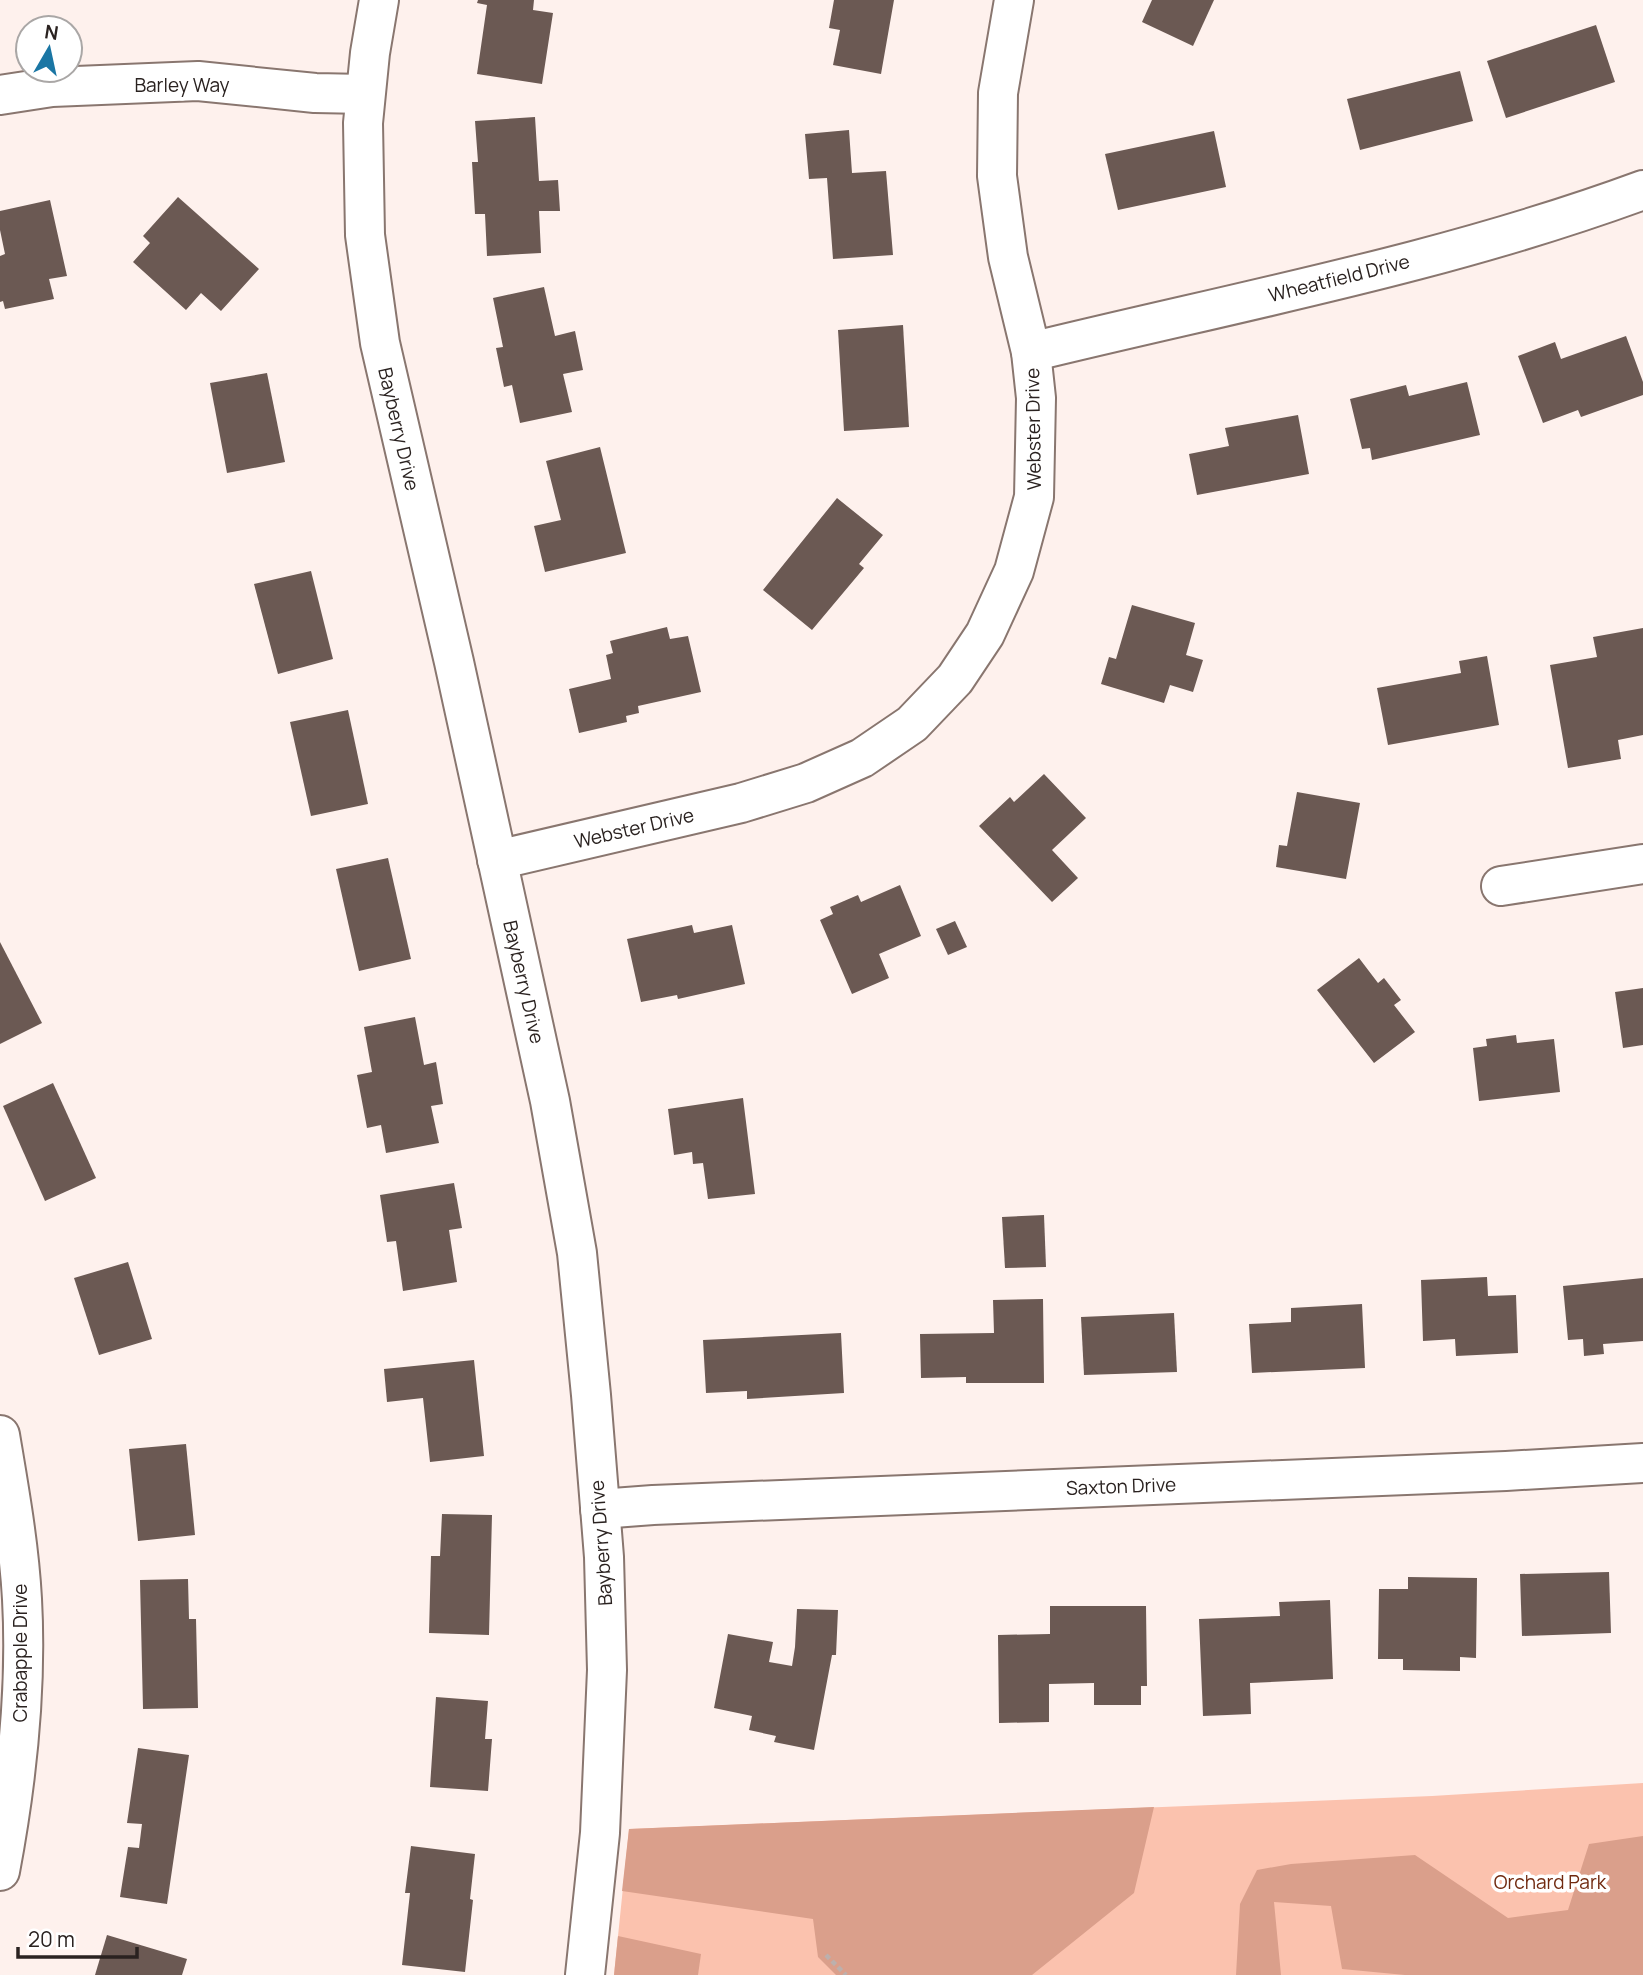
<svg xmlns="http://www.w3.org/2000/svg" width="1643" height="1975" font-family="Manrope,sans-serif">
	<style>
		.green { fill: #fbc2ae }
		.forest { fill: #da9f8b }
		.building { fill: #6b5953 }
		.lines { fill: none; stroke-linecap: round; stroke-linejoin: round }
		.minor-casing { stroke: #89766f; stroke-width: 42 }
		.path { stroke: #bcb0ad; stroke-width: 4.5; stroke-dasharray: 5 3.5; stroke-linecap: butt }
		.minor { stroke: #fff; stroke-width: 38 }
		.labels { text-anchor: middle; stroke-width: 7; stroke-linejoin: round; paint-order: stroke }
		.street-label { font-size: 19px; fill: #2a2220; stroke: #fff }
		.park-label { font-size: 19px; fill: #712a10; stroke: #fff }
	</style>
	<rect width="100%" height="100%" fill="#fef1ed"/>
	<!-- green -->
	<path class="green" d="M1643 1783V1975H614L629 1829 1432 1796Z"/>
	<!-- forest -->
	<g class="forest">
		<path d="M1154 1807 1134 1893 1032 1975H836L818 1957 813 1919 622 1891 629 1829Z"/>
		<path d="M1643 1836V1975H1405L1342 1969 1331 1906 1274 1902 1281 1975H1236L1240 1904 1257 1870 1291 1864 1415 1855 1508 1918 1568 1910 1589 1844Z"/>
		<path d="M618 1936 701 1954 698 1975H614Z"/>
	</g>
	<!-- building -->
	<g class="building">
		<path d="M478 0H534L533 10 553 13 542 84 477 74 487 5 477 3Z"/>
		<path d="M834 0H894L881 74 833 65 840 30 829 28Z"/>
		<path d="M1152 0H1214L1193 46 1142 22Z"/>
		<path d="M1596 25 1615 82 1506 118 1487 61Z"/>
		<path d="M1460 71 1473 121 1360 150 1347 99Z"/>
		<path d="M535 117 539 181 558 180 560 211H539L541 253 487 256 485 214H475L472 162H478L475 121Z"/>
		<path d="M849 130 852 173 886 171 893 255 833 259 827 178 809 179 805 134Z"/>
		<path d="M1214 131 1226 187 1118 210 1105 154Z"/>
		<path d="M178 197 259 269 221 311 201 293 186 310 133 262 150 243 143 236Z"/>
		<path d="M50 200 67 276 49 279 54 299 5 309 3 301 0 302V256L5 254 0 230V211Z"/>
		<path d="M544 287 555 336 575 331 583 370 563 374 572 412 520 423 512 385 504 387 496 348 503 347 493 298Z"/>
		<path d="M903 325 909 427 844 431 838 330Z"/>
		<path d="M1626 336 1643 382V395L1581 417 1578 410 1543 423 1518 356 1555 342 1561 359Z"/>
		<path d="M267 373 285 462 227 473 210 383Z"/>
		<path d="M1467 382 1480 435 1372 460 1370 448 1362 449 1350 399 1406 385 1409 396Z"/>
		<path d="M1298 415 1309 474 1197 495 1189 454 1229 446 1225 428Z"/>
		<path d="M600 447 626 553 545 572 534 526 561 520 546 461Z"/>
		<path d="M837 498 883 535 859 564 864 568 812 630 763 590Z"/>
		<path d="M311 571 333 659 278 674 254 584Z"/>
		<path d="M1132 605 1195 623 1186 655 1203 660 1193 692 1170 685 1164 703 1101 684 1109 657 1116 659Z"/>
		<path d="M667 627 670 639 688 636 701 692 638 706 639 713 626 716 627 722 579 733 569 689 611 679 606 655 613 653 610 641Z"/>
		<path d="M1643 628V735L1618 740 1621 759 1568 768 1550 665 1597 657 1593 637Z"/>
		<path d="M1487 656 1499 725 1388 745 1377 688 1461 673 1459 661Z"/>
		<path d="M348 710 368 804 311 816 290 722Z"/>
		<path d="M1044 774 1086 818 1052 850 1078 878 1052 902 979 826 1010 797 1014 802Z"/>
		<path d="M1297 792 1360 803 1346 879 1276 867 1279 845 1287 846Z"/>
		<path d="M388 858 411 959 359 971 336 869Z"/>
		<path d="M900 885 921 936 879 954 889 978 852 994 820 920 833 914 830 907 858 895 861 902Z"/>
		<path d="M955 921 967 947 948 955 936 929Z"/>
		<path d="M692 925 694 933 732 925 745 984 678 999 677 995 641 1002 627 939Z"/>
		<path d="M0 942 42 1023 0 1044Z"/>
		<path d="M1359 958 1378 983 1384 978 1401 1000 1394 1005 1415 1032 1374 1063 1317 990Z"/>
		<path d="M1643 988V1045L1623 1048 1615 992Z"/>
		<path d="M415 1017 424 1065 436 1062 443 1104 431 1106 439 1143 386 1153 381 1125 367 1128 357 1075 372 1072 364 1027Z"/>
		<path d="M1516 1035 1517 1043 1554 1039 1560 1092 1479 1101 1473 1048 1487 1046 1486 1039Z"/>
		<path d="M53 1083 96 1178 45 1201 3 1106Z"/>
		<path d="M743 1098 755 1194 708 1199 703 1163 693 1164 692 1152 674 1155 668 1109Z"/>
		<path d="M454 1183 462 1228 449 1230 457 1282 403 1291 396 1241 387 1242 380 1195Z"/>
		<path d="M1044 1215 1046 1267 1005 1268 1002 1217Z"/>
		<path d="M128 1262 152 1339 99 1355 74 1278Z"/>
		<path d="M1487 1277 1488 1296 1516 1295 1518 1353 1456 1356 1455 1339 1423 1341 1421 1280Z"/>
		<path d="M1643 1278V1341L1603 1344 1604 1354 1584 1356 1583 1339 1568 1340 1563 1286Z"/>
		<path d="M1043 1299 1044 1383H966V1377L921 1378 920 1334 994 1333 993 1300Z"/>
		<path d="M1362 1304 1365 1368 1252 1373 1249 1324 1291 1322V1308Z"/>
		<path d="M1174 1313 1177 1372 1084 1375 1081 1317Z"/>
		<path d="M841 1333 844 1393 747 1399V1391L706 1393 703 1340Z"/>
		<path d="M474 1360 484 1456 430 1462 423 1398 387 1402 384 1369Z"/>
		<path d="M186 1444 195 1535 138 1541 129 1449Z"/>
		<path d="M442 1514 492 1515 489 1635 429 1633 431 1556H440Z"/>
		<path d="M1609 1572 1611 1633 1522 1636 1520 1574Z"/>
		<path d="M1408 1577 1477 1578 1476 1658 1460 1657V1671L1403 1670V1659H1378L1379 1589H1408Z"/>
		<path d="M188 1579 189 1619H196L198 1708 143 1709 140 1580Z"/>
		<path d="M1330 1600 1333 1679 1250 1683 1251 1714 1203 1716 1199 1619 1280 1616 1279 1602Z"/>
		<path d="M1050 1606H1146L1147 1686H1141V1705H1094V1683L1049 1684V1722L999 1723 998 1635 1050 1634Z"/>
		<path d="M797 1609 838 1610 836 1655H832L814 1750 774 1742 776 1736 749 1730 752 1716 714 1708 728 1634 773 1642 769 1662 792 1666 795 1647Z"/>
		<path d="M436 1697 488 1701 485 1739H492L488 1791 430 1787Z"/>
		<path d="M138 1748 189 1755 167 1904 120 1897 128 1847 139 1848 142 1824 127 1823Z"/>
		<path d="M411 1846 475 1854 470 1899 473 1900 465 1972 402 1965 410 1893H405Z"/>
		<path d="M107 1935 187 1959 182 1975H95Z"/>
	</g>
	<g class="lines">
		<defs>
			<g id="minor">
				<path d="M379 0 370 53 363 123 365 235 380 343 454 662 550 1101 577 1253 591 1395 604 1557 607 1670 600 1833 585 1975"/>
				<path d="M0 95 52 87 198 81 315 93 365 94"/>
				<path d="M1031 352C1235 302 1445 263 1643 190"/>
				<path d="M497 860 741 803 806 783 862 758 912 724 955 679 985 634 1014 571 1034 497 1036 398 1031 352 1008 257 997 176 998 93 1014 0"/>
				<path d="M1501 886 1643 864"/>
				<path d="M0 1435C9 1489 19 1544 22 1599 27 1690 17 1781 0 1871"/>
				<path d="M600 1509 653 1505 1506 1471 1643 1463"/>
			</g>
		</defs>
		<!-- minor casing -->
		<use href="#minor" class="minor-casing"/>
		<!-- path -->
		<path class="path" d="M826 1955 846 1975"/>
		<!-- minor -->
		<use href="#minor" class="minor"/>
	</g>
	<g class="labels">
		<!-- street labels -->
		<g class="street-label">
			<text x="182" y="92">Barley Way</text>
			<text transform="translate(1339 278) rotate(-14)" y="7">Wheatfield Drive</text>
			<text transform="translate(399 429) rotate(77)" y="7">Bayberry Drive</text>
			<text transform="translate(1033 429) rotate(-91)" y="7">Webster Drive</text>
			<text transform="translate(634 828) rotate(-13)" y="7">Webster Drive</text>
			<text transform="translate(524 982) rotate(77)" y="7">Bayberry Drive</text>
			<text transform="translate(1121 1486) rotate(-2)" y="7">Saxton Drive</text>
			<text transform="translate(601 1543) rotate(-94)" y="7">Bayberry Drive</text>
			<text transform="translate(20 1653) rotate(-90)" y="7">Crabapple Drive</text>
		</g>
		<!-- park labels -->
		<g class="park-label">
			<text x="1550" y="1889">Orchard Park</text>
		</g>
	</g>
	<!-- north arrow -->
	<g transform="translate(49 49) rotate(9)"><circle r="33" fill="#ffffff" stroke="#aaa7a6" stroke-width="2"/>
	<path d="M0-5L12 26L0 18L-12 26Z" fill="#1a76a4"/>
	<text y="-10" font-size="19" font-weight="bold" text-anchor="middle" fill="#2a2220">N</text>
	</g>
	<!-- scale -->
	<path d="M18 1947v10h119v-10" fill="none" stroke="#2a2220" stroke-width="3.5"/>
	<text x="28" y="1947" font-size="21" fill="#2a2220" stroke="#ffffff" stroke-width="5" paint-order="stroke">20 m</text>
</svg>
